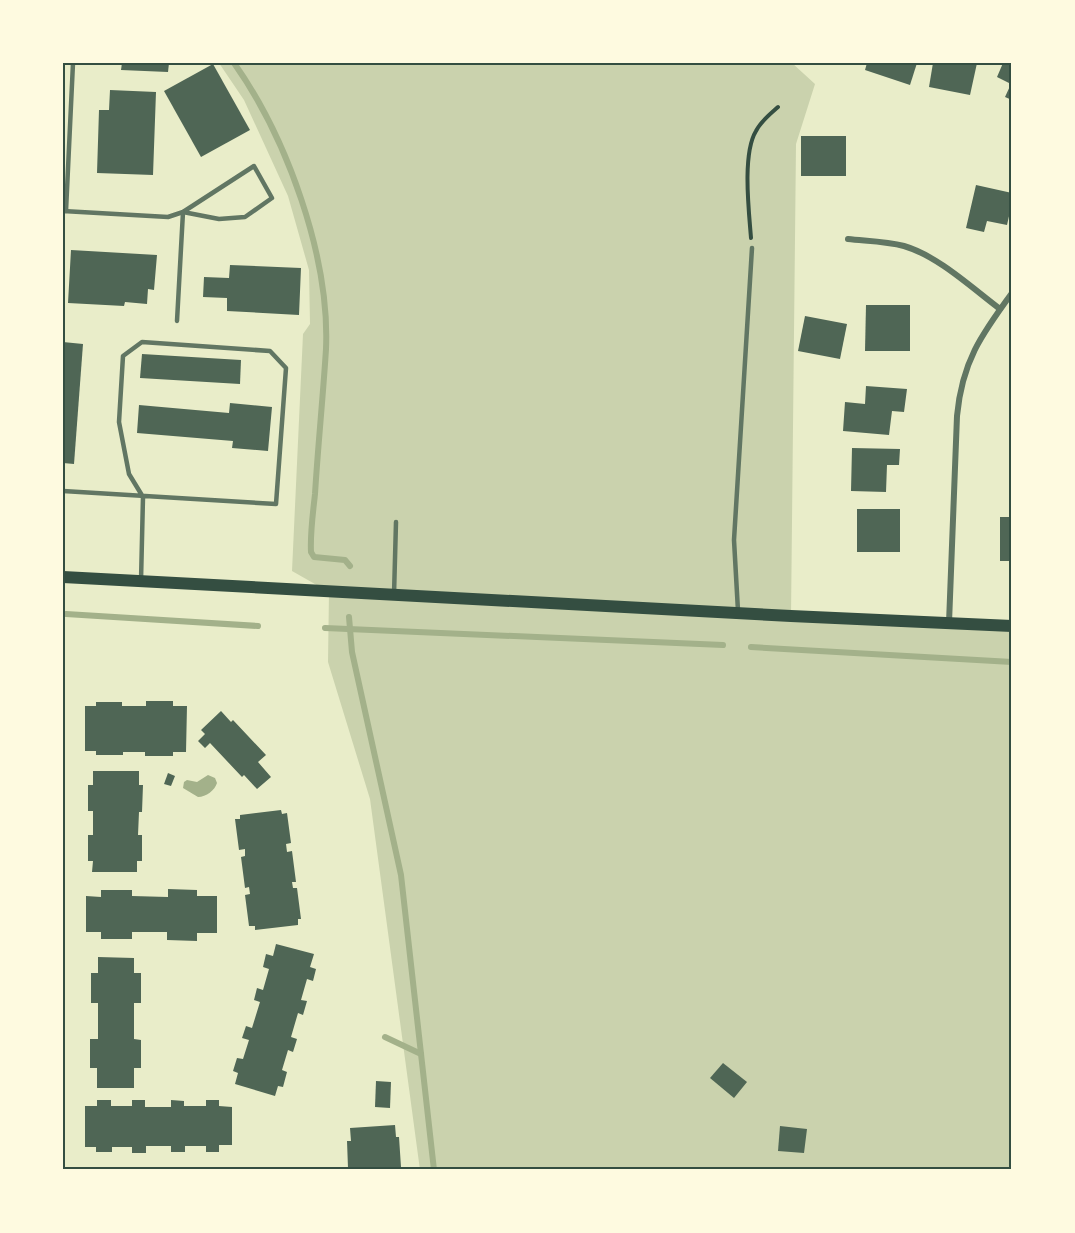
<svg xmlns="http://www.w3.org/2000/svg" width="1075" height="1233" font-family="Georgia,serif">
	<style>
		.green { fill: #cad2ad }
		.water { fill: #a3b18a }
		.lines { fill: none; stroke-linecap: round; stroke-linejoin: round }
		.stream { stroke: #a3b18a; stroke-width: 6 }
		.building { fill: #4f6655 }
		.path { stroke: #344e41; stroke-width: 4 }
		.service { stroke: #617663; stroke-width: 4.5 }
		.minor { stroke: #617663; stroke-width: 6 }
		.secondary { stroke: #344e41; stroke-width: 12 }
		.neatline { fill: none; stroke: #344e41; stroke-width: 2 }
	</style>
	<rect width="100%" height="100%" fill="#e9edc9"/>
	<!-- green -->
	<path class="green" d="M219 63H792L815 84 796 144 791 616 1012 626V1170H420L370 799 328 662 329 592 292 571 303 334 310 324 309 270 288 196 244 100Z"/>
	<!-- water -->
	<path class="water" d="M208 775 215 778 217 783C215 790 206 797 198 797L183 788 184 782 187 780 197 782Z"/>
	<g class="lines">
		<!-- stream -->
		<g class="stream">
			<path d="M234 63C287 138 330 257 326 349 323 397 318 445 315 494 313 513 310 533 311 552L314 557 345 560 350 566"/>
			<path d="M66 614 258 626"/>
			<path d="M349 617 352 652 401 875 434 1170"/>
			<path d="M325 628 723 645"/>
			<path d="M751 647 1012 662"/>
			<path d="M385 1037 421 1054"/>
		</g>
	</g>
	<!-- building -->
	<g class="building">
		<path d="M122 63H169L168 72 121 70Z"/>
		<path d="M867 63H917L910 85 865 70Z"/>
		<path d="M933 63H977L970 95 929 87Z"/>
		<path d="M1003 63H1012V100L1005 97 1011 84 997 77Z"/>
		<path d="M213 64 250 130 201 157 164 91Z"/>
		<path d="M110 90 156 92 153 175 97 173 99 110H109Z"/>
		<rect x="801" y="136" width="45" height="40"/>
		<path d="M976 185 1012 193V203L1007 225 987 221 984 232 966 228Z"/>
		<path d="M71 250 157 255 154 290 148 289 147 304 125 302 124 306 68 303Z"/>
		<path d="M230 265 301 268 299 315 227 311V298L203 297 204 277 229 278Z"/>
		<path d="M866 305H910V351H865Z"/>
		<path d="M805 316 847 324 840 359 798 351Z"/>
		<path d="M63 342 83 344 74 464 63 463Z"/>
		<path d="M142 354 241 360 240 384 140 378Z"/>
		<path d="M866 386 907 389 904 412 892 411 889 435 843 431 845 402 865 404Z"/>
		<path d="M230 403 272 407 268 451 232 448 233 441 137 433 139 405 229 413Z"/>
		<path d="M852 448 900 449 899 465H887L886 492 851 491Z"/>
		<rect x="857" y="509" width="43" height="43"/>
		<rect x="1000" y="517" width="12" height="44"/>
		<path d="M146 701H173V706H187L186 752H173V756H145V752H123V755H96V751H85V706H96V702H122V706H146Z"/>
		<path d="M221 711 231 722 233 720 266 755 258 762 271 777 257 789 244 775 242 777 210 743 205 748 198 741 205 734 201 730Z"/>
		<path d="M93 771H139V785H143L142 812H139L138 835H142V861H137V872H92L93 861H88V835H93V811H88V785H93Z"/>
		<path d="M168 773 175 776 171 786 164 784Z"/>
		<path d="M281 810 282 814 287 813 291 843 286 844 287 852 292 851 296 882H292L293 888H297L301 919H298V925L255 930V926H249L245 895 250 894 249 887 245 888 241 857 245 856V849L239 850 235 819H240V815Z"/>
		<path d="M168 889 197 890V896H217V933H197V941L167 940V932H132V939H101V932H86V896L101 897V890H132V896L168 897Z"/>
		<path d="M276 944 314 954 310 967 316 969 313 981 307 979 301 1000 307 1001 303 1015 298 1013 291 1037 297 1039 293 1052 288 1050 282 1070 287 1072 283 1087 278 1086 275 1096 235 1084 238 1073 233 1071 237 1058 243 1059 249 1040 242 1038 246 1026 252 1028 260 1002 254 1000 257 988 263 990 269 969 263 967 266 954 273 956Z"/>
		<path d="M98 957 134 958V973H141V1003H134V1039L141 1040V1068H134V1088H97V1068H90V1039H98V1003H91V973H98Z"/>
		<path d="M723 1063 747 1082 734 1098 710 1078Z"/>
		<path d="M376 1081 391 1082 390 1108 375 1107Z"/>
		<path d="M97 1100H111V1106H132V1100H145V1107H171V1100L184 1101V1106H206V1100H219V1106L232 1107V1145H219V1152H206V1146H185V1152H171V1146H146V1153H132V1147H112V1152H96V1147H85V1106H97Z"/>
		<path d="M395 1125 396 1137H399L401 1167H397V1170H353V1167L348 1168 347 1141H351L350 1128Z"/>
		<path d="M780 1126 807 1129 804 1153 778 1151Z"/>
	</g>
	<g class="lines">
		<!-- path -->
		<path class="path" d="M751 238C749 212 742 154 756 131 761 121 770 114 778 107"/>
		<!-- service -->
		<g class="service">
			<path d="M63 211 168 217 183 212 254 166 272 198 245 217 219 219 183 212"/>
			<path d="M66 211 73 63"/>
			<path d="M177 321 183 212"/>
			<path d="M63 491 276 504 286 368 270 351 142 342 123 356 119 422 129 474 143 497 141 581"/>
			<path d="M394 595 396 522"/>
			<path d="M738 611 734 540 752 248"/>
		</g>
		<!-- minor -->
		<g class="minor">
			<path d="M848 239C866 241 886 241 904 246 938 256 972 288 1000 309"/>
			<path d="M949 623 957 416C962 362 981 335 1012 293"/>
		</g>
		<!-- secondary -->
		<path class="secondary" d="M63 577 791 616 1012 626"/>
	</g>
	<!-- border -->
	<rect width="1075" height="1233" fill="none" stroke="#fefae0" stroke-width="129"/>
	<rect x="64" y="64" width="946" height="1104" class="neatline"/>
</svg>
